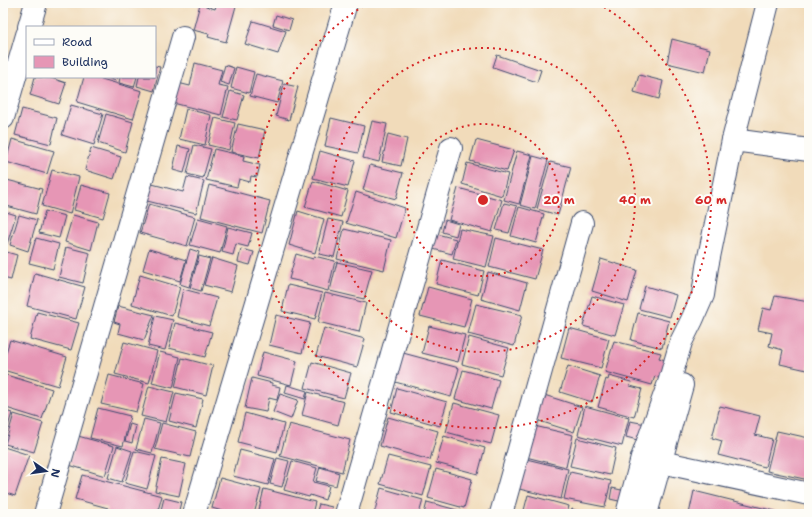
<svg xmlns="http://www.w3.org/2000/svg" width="812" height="517" font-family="'Shantell Sans',sans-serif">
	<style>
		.building { fill: #e696b5 }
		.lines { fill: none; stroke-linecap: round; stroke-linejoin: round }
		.minor-casing { stroke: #3b496c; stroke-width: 24 }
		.minor { stroke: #fff; stroke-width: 22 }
		.ring { fill: none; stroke: #d62828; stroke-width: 2; stroke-dasharray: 2 4 }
		.centre { fill: #d62828; stroke: #fdfcf7; stroke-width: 2 }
		.ring-label { font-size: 12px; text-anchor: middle; font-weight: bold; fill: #d62828; stroke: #fdfcf7; stroke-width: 4; stroke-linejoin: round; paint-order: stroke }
	</style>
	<rect width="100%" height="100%" fill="#fdfcf7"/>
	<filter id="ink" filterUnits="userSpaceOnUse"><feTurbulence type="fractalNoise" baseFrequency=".025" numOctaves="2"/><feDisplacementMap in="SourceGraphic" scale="8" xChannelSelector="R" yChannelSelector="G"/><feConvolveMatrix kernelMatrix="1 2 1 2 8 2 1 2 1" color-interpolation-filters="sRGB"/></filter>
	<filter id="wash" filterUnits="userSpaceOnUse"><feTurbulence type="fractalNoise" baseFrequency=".012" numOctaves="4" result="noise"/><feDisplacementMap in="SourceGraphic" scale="16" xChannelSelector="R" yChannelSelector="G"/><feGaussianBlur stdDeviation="0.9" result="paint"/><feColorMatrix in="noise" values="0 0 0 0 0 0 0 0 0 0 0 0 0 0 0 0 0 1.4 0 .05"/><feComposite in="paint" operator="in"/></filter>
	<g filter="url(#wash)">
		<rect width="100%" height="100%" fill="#f1dbba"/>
		<g id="blocks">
			<!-- building -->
			<g class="building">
				<path d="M217 3H224L236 6 226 42 208 37 209 34 193 30 200 4 215 9Z"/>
				<path d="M276 15 292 20 289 30 273 25Z"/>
				<path d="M253 21 286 31 278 54 245 44Z"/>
				<path d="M672 39 710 49 705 72 667 63Z"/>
				<path d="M497 55 541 70 537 82 493 67Z"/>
				<path d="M195 63 222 70 218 85 228 87 221 115 173 103 178 83 190 86Z"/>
				<path d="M225 65 234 68 229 85 220 82Z"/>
				<path d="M155 66 160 67 154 91 137 86 139 77H155Z"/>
				<path d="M236 67 254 72 249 93 231 88Z"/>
				<path d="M256 74 283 81 277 103 250 96Z"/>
				<path d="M639 75 663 81 659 99 634 92Z"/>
				<path d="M35 77H48L66 83 59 104 30 95Z"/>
				<path d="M84 77H95L142 91 133 119 77 102Z"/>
				<path d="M104 77H118L116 81Z"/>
				<path d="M120 77H137L134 87 119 83Z"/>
				<path d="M284 84 298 87 289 120 276 116Z"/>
				<path d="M230 91 244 95 237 120 223 117Z"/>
				<path d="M71 105 103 114 94 145 62 135Z"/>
				<path d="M22 109 57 118 51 144 15 135Z"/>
				<path d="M186 109 211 115 205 145 179 139Z"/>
				<path d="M106 114 133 122 125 152 98 143Z"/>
				<path d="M215 118 235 123 229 150 208 145Z"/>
				<path d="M331 118 364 126 358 153 325 146Z"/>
				<path d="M372 121 387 124 379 162 363 158Z"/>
				<path d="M238 124 265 130 259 158 231 152Z"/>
				<path d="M388 134 407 139 401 166 382 162Z"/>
				<path d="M12 139 54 151 47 174 6 162Z"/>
				<path d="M476 140 514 150 507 171 470 161Z"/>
				<path d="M194 145 211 149 203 178 187 174Z"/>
				<path d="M178 146 190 149 184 173 173 170Z"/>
				<path d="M91 148 121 157 114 179 85 170Z"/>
				<path d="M214 149 244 156 243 161 260 165 257 177 251 176 250 182 239 179 237 187 206 180Z"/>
				<path d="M320 151 355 161 348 187 313 178Z"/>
				<path d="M517 151 532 155 519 204 504 200Z"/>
				<path d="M533 156 548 160 535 209 520 205Z"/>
				<path d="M550 162 571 167 558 215 537 209Z"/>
				<path d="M467 163 508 174 502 196 462 184Z"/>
				<path d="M370 165 403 173 396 199 363 190Z"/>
				<path d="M52 170 79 177 70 214 42 206Z"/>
				<path d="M187 177 204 181 196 213 147 201 152 184 183 192Z"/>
				<path d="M3 179 42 189 36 214 3 205Z"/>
				<path d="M313 181 348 191 341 217 305 207Z"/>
				<path d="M81 185 110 193 103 218 74 210Z"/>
				<path d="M209 185 270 201 262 233 201 217Z"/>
				<path d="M458 188 502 200 492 232 449 220Z"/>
				<path d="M356 192 405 208 396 238 346 223Z"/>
				<path d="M504 203 517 206 509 233 496 230Z"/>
				<path d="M149 204 195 217 187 246 140 233Z"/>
				<path d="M519 207 544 214 536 243 511 236Z"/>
				<path d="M3 211 16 215 7 244 3 243Z"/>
				<path d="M45 211 65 216 59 238 39 233Z"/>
				<path d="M298 211 324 219 315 253 289 245Z"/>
				<path d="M19 215 37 220 28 251 10 245Z"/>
				<path d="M73 215 98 222 91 250 65 242Z"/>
				<path d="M198 218 227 226 220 253 190 245Z"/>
				<path d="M328 219 343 222 334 257 319 254Z"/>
				<path d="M445 220 459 224 456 236 442 232Z"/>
				<path d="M228 227 252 233 248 247 236 244 233 255 222 252Z"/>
				<path d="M344 229 391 240 384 270 337 259Z"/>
				<path d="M460 229 494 236 486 267 453 259Z"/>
				<path d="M437 234 456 239 452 254 433 249Z"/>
				<path d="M36 238 59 244 53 269 29 263Z"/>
				<path d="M496 238 543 250 535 279 489 267Z"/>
				<path d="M66 247 90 253 83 283 59 277Z"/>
				<path d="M149 249 186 260 180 281 143 270Z"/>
				<path d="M190 249 199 252 189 287 180 284Z"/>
				<path d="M241 249 254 252 250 265 238 262Z"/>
				<path d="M3 251 17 255 11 280 3 278Z"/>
				<path d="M296 254 313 259 314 256 335 261 328 291 306 285 307 283 289 279Z"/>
				<path d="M199 256 210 259 201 291 190 288Z"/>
				<path d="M212 258 238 266 231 292 204 285Z"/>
				<path d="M601 259 637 270 628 302 592 291Z"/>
				<path d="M442 260 484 271 478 295 436 284Z"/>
				<path d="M337 262 372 270 364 299 330 291Z"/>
				<path d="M488 272 527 283 520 310 481 299Z"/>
				<path d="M35 273 85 287 76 319 27 306Z"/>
				<path d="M140 275 180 287 172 316 132 304Z"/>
				<path d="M288 285 322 293 315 319 282 311Z"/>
				<path d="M645 286 676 295 670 317 639 309Z"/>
				<path d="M428 287 472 299 464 327 420 316Z"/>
				<path d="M183 289 217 298 209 326 177 317Z"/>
				<path d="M325 293 366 303 359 332 318 322Z"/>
				<path d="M592 296 624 305 615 335 583 326Z"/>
				<path d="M775 296 809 302V359L807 370 780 364 783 350 769 346 772 333 758 330 763 308 771 310Z"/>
				<path d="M476 304 522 315 514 346 468 334Z"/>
				<path d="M118 306 154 315 144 340 118 333 120 324 114 322Z"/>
				<path d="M37 312 79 323 71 350 30 339Z"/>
				<path d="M638 313 669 321 662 348 631 340Z"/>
				<path d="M276 315 310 323 302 353 269 345Z"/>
				<path d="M155 316 173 320 165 350 148 346Z"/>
				<path d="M175 323 212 332 205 357 169 348Z"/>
				<path d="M429 326 465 335 458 362 422 353Z"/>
				<path d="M324 328 365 339 357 367 316 356Z"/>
				<path d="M569 328 609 339 601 368 561 358Z"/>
				<path d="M469 337 509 348 501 375 462 364Z"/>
				<path d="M10 340 67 357 58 386 3 370V362Z"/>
				<path d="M614 341 661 353 659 358 671 362 666 380 655 376 652 385 605 372Z"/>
				<path d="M124 342 157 351 149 383 115 374Z"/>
				<path d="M160 352 180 357 173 388 152 383Z"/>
				<path d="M263 352 297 361 291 385 257 376Z"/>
				<path d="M403 353 459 368 451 397 395 382Z"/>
				<path d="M182 358 213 366 206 395 175 387Z"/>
				<path d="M312 362 351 373 344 398 305 388Z"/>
				<path d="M568 366 600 376 592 402 560 392Z"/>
				<path d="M463 370 499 380 491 409 455 399Z"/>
				<path d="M3 374 52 389 42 419 3 407Z"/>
				<path d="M109 375 144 384 136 412 101 404Z"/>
				<path d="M609 376 631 382 630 386 642 389 634 417 598 407 606 379 608 380Z"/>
				<path d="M252 378 272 383V385L280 387 277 400 269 398 266 412 245 408Z"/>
				<path d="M287 385 307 391 305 399 285 393Z"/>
				<path d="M149 386 174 392 166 422 141 416Z"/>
				<path d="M397 388 447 402 440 426 391 412Z"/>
				<path d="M308 392 344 402 338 425 302 415Z"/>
				<path d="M176 393 203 399 196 428 169 421Z"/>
				<path d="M280 394 298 400 291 419 273 412Z"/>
				<path d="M541 394 582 407 574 432 533 419Z"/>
				<path d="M454 403 499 415 491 444 446 432Z"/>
				<path d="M585 406 629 418 622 446 578 435Z"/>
				<path d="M720 406 760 416 755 435 772 439 765 467 718 455 722 441 712 438Z"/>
				<path d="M98 408 130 416 123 446 90 438Z"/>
				<path d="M3 410 12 413 3 443Z"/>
				<path d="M245 413 284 424 277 452 238 442Z"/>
				<path d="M14 414 43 423 34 452 5 444Z"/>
				<path d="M388 417 438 431 430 460 380 446Z"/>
				<path d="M144 419 160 423 152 453 136 449Z"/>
				<path d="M630 421 646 424 641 441 626 437Z"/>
				<path d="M162 423 196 432 190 457 155 449Z"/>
				<path d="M130 424 136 426 132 443 125 441Z"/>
				<path d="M289 424 350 440 342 472 280 456Z"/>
				<path d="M530 425 573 435 566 467 522 456Z"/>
				<path d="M777 431 809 438V480L767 471Z"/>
				<path d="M78 436 114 446 105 476 69 465Z"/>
				<path d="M444 436 485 448 478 474 436 463Z"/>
				<path d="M577 438 616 448 610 475 570 466Z"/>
				<path d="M117 446 132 451 122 482 108 478Z"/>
				<path d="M4 447 29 455 15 496 3 492V451Z"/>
				<path d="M240 450 275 459 268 485 233 476Z"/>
				<path d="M134 451 156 456 147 489 125 483Z"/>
				<path d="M388 456 431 467 423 496 380 484Z"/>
				<path d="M277 458 289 461 282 487 270 484Z"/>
				<path d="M522 458 568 469 561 499 515 488Z"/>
				<path d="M162 459 186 464 179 496 155 491Z"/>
				<path d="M292 461 317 468 313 482 329 486 325 500 310 495 309 497 284 490Z"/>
				<path d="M320 467 339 473 336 486 316 481Z"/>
				<path d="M436 469 472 479 464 508 428 498Z"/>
				<path d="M570 472 611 481 605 507 564 499Z"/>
				<path d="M82 475 162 496 157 514H106L108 508 75 499Z"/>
				<path d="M220 478 261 489 254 514H232L212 508Z"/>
				<path d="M381 488 423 500 419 514H374Z"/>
				<path d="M612 488 626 491 623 502 610 499Z"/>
				<path d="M264 489 315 502 312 514H258Z"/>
				<path d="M694 491 783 513V514H689Z"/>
				<path d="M528 495 569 506 567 514H523Z"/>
				<path d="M164 498 181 502 178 514H160Z"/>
				<path d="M427 502 461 511 460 514H424Z"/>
				<path d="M319 504 332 507 330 514H316Z"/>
				<path d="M572 509 586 514H570Z"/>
			</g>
		</g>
	</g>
	<g filter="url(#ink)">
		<use href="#blocks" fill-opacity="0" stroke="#3b496c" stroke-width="1"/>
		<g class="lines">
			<defs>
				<g id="minor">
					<path d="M29 27 36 3"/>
					<path d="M3 118 27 35"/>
					<path d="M733 140 809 150"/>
					<path d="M647 459 809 494"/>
					<path d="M45 514 183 37"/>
					<path d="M194 514 346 3"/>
					<path d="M346 514 451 148"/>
					<path d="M501 514 582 223"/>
					<path d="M627 514 642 458 669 383 681 342 692 320 703 295 707 267 733 140 768 3"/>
					<path d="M646 514 682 385"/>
				</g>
			</defs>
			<!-- minor casing -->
			<use href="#minor" class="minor-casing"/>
			<!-- minor -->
			<use href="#minor" class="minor"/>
		</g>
	</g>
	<!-- distance rings -->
	<g class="ring">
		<circle cx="483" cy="200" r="76"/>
		<circle cx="483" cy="200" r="152"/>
		<path d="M599 4A228 228 0 1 1 367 4"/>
	</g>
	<circle cx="483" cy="200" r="6" class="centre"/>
	<g class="ring-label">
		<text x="559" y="204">20 m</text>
		<text x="635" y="204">40 m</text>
		<text x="711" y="204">60 m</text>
	</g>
	<!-- margin -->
	<rect width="812" height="517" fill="none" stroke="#fdfcf7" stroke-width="16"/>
	<!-- legend -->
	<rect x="26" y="26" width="130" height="52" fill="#fdfcf7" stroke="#a3aaba"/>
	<rect x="34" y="39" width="20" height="6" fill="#ffffff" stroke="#a3aaba"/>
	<text x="62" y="46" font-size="12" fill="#1b2f5e">Road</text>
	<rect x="34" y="56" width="20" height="12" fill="#e696b5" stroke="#a3aaba"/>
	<text x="62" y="66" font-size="12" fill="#1b2f5e">Building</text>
	<!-- north arrow -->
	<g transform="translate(46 471) rotate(103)" stroke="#fdfcf7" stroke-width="3" paint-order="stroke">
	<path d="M0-3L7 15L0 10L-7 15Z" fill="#1b2f5e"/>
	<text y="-6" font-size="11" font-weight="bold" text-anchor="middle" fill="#1b2f5e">N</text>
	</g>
</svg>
